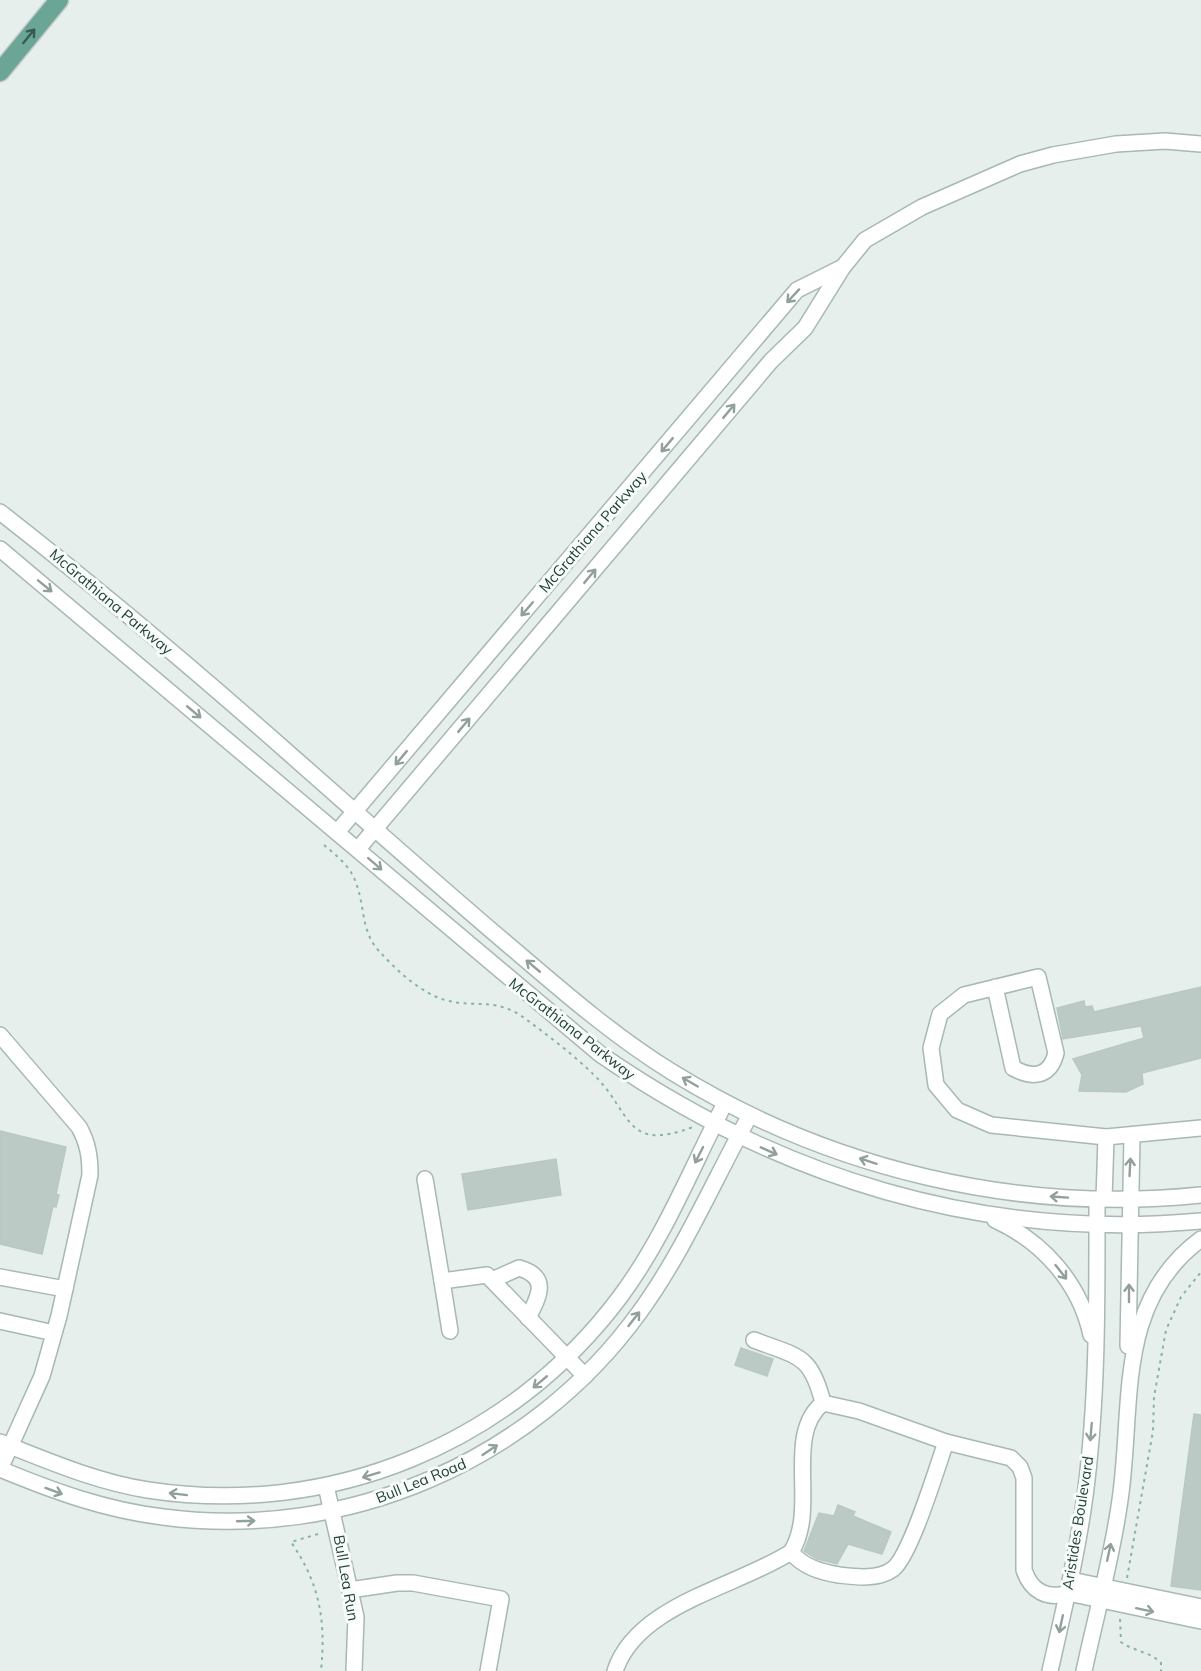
<svg xmlns="http://www.w3.org/2000/svg" width="1201" height="1671" font-family="Mulish,sans-serif">
	<style>
		.building { fill: #bbcac4; stroke: #b8c9c2; stroke-width: 1.5 }
		.lines { fill: none; stroke-linecap: round; stroke-linejoin: round }
		.minor-casing { stroke: #a8b8b2; stroke-width: 18 }
		.major-casing { stroke: #c2cac8; stroke-width: 21 }
		.path { stroke: #86b3a5; stroke-width: 2; stroke-dasharray: 3 4.5; stroke-linecap: butt }
		.minor { stroke: #fff; stroke-width: 15 }
		.major { stroke: #6aa596; stroke-width: 18 }
		.oneway { stroke: #365b51 }
		.oneway2 { stroke: #92a09c }
		.labels { text-anchor: middle; stroke-width: 6; stroke-linejoin: round; paint-order: stroke }
		.street-label { font-size: 15px; fill: #24423a; stroke: #f7fbf9 }
	</style>
	<rect width="100%" height="100%" fill="#e6efeb"/>
	<!-- building -->
	<g class="building">
		<path d="M1201 987V1058L1142 1073 1143 1084 1126 1092 1079 1091 1082 1075 1073 1059 1144 1038 1141 1026 1063 1039 1057 1008 1084 1001 1085 1007 1092 1006 1094 1012Z"/>
		<path d="M0 1131 66 1147 56 1194 59 1195 56 1207 53 1206 42 1254 0 1244Z"/>
		<path d="M556 1159 561 1195 468 1210 462 1174Z"/>
		<path d="M741 1348 773 1359 767 1376 735 1365Z"/>
		<path d="M1194 1414 1201 1415V1590L1171 1586Z"/>
		<path d="M838 1505 855 1512 853 1516 891 1532 882 1554 848 1544 837 1564 817 1559 804 1551 819 1513 834 1516Z"/>
	</g>
	<g class="lines">
		<defs>
			<g id="minor">
				<path d="M0 512C100 590 197 672 292 756 367 822 442 889 519 954 568 996 617 1038 672 1072 829 1169 1017 1214 1201 1195"/>
				<path d="M0 549 600 1054C779 1178 983 1241 1201 1221"/>
				<path d="M338 831 797 290 843 267"/>
				<path d="M358 849 771 361 805 328 843 267 865 240 922 207 1020 164 1053 155 1116 144 1165 141 1201 144"/>
				<path d="M995 987 1013 1068C1033 1079 1050 1077 1056 1053L1038 977 964 995 940 1014 931 1048 936 1085 957 1110 991 1125 1106 1137 1201 1128"/>
				<path d="M0 1035 79 1127C88 1143 90 1157 90 1175L59 1316 42 1376 0 1469"/>
				<path d="M425 1179 442 1281 487 1275 585 1376"/>
				<path d="M1104 1199 1106 1137"/>
				<path d="M995 1220C1042 1241 1080 1283 1091 1335"/>
				<path d="M0 1277 65 1289"/>
				<path d="M492 1280 519 1268C550 1277 539 1296 528 1318"/>
				<path d="M442 1281 450 1331"/>
				<path d="M0 1321 54 1333"/>
				<path d="M754 1340C798 1357 811 1354 823 1403"/>
				<path d="M1128 1346 1132 1136"/>
				<path d="M0 1442C48 1461 97 1482 148 1490 330 1518 510 1444 620 1297 664 1238 692 1167 725 1103"/>
				<path d="M0 1469C53 1491 105 1510 163 1517 345 1541 531 1462 639 1313 683 1253 714 1180 750 1115"/>
				<path d="M326 1486 356 1617 354 1671"/>
				<path d="M791 1552C803 1567 821 1572 839 1575 856 1577 878 1580 893 1569 911 1555 937 1467 946 1442"/>
				<path d="M1071 1580 1201 1607"/>
				<path d="M350 1590 397 1583H413L501 1599 488 1671"/>
				<path d="M615 1671C637 1604 737 1587 791 1552 819 1509 783 1435 823 1403L859 1411 946 1442 1011 1458 1020 1467 1024 1478V1570C1031 1591 1047 1600 1068 1593L1201 1621"/>
				<path d="M1050 1671C1063 1613 1077 1555 1085 1496 1098 1398 1097 1298 1097 1199"/>
				<path d="M1084 1671C1096 1615 1112 1558 1120 1500 1134 1406 1114 1303 1201 1239"/>
			</g>
			<path id="major" d="M0 72 59 0"/>
		</defs>
		<!-- minor casing -->
		<use href="#minor" class="minor-casing"/>
		<!-- major casing -->
		<use href="#major" class="major-casing"/>
		<!-- path -->
		<g class="path">
			<path d="M324 845C337 856 351 867 356 883 365 906 361 932 379 951 396 970 421 993 445 1000 477 1009 496 996 527 1020 550 1037 575 1056 594 1075 632 1112 624 1153 693 1127"/>
			<path d="M318 1534 291 1542C320 1584 326 1621 321 1671"/>
			<path d="M1127 1578 1153 1431 1154 1397 1166 1330 1181 1297 1201 1272"/>
			<path d="M1120 1619 1121 1642C1133 1651 1151 1652 1161 1663V1671"/>
		</g>
		<!-- minor -->
		<use href="#minor" class="minor"/>
		<!-- major -->
		<use href="#major" class="major"/>
	</g>
	<!-- one-way arrows -->
	<defs><path id="oneway-shaft" d="M-6 0H5M1.5-3L5.5 0L1.5 3" fill="none" stroke-width="1.6" stroke-linecap="round" stroke-linejoin="round" transform="scale(1.5)"/></defs>
	<use class="oneway" href="#oneway-shaft" transform="translate(29 36) rotate(-51)"/>
	<g class="oneway2">
		<use href="#oneway-shaft" transform="translate(793 296) rotate(133)"/>
		<use href="#oneway-shaft" transform="translate(729 411) rotate(-50)"/>
		<use href="#oneway-shaft" transform="translate(667 445) rotate(130)"/>
		<use href="#oneway-shaft" transform="translate(590 576) rotate(-50)"/>
		<use href="#oneway-shaft" transform="translate(45 586) rotate(39)"/>
		<use href="#oneway-shaft" transform="translate(527 609) rotate(131)"/>
		<use href="#oneway-shaft" transform="translate(194 712) rotate(40)"/>
		<use href="#oneway-shaft" transform="translate(464 725) rotate(-50)"/>
		<use href="#oneway-shaft" transform="translate(401 758) rotate(130)"/>
		<use href="#oneway-shaft" transform="translate(375 864) rotate(41)"/>
		<use href="#oneway-shaft" transform="translate(533 966) rotate(-140)"/>
		<use href="#oneway-shaft" transform="translate(690 1082) rotate(-150)"/>
		<use href="#oneway-shaft" transform="translate(769 1151) rotate(24)"/>
		<use href="#oneway-shaft" transform="translate(699 1155) rotate(117)"/>
		<use href="#oneway-shaft" transform="translate(868 1161) rotate(-162)"/>
		<use href="#oneway-shaft" transform="translate(1130 1167) rotate(-87)"/>
		<use href="#oneway-shaft" transform="translate(1059 1197) rotate(-176)"/>
		<use href="#oneway-shaft" transform="translate(1061 1272) rotate(52)"/>
		<use href="#oneway-shaft" transform="translate(1129 1293) rotate(-90)"/>
		<use href="#oneway-shaft" transform="translate(634 1319) rotate(-52)"/>
		<use href="#oneway-shaft" transform="translate(540 1382) rotate(140)"/>
		<use href="#oneway-shaft" transform="translate(1091 1432) rotate(95)"/>
		<use href="#oneway-shaft" transform="translate(490 1450) rotate(-34)"/>
		<use href="#oneway-shaft" transform="translate(371 1475) rotate(163)"/>
		<use href="#oneway-shaft" transform="translate(54 1491) rotate(20)"/>
		<use href="#oneway-shaft" transform="translate(178 1494) rotate(-173)"/>
		<use href="#oneway-shaft" transform="translate(246 1521) rotate(-2)"/>
		<use href="#oneway-shaft" transform="translate(1109 1552) rotate(-78)"/>
		<use href="#oneway-shaft" transform="translate(1145 1610) rotate(12)"/>
		<use href="#oneway-shaft" transform="translate(1061 1624) rotate(102)"/>
	</g>
	<g class="labels">
		<!-- street labels -->
		<g class="street-label">
			<text transform="translate(593 532) rotate(-49)" y="5">McGrathiana Parkway</text>
			<text transform="translate(111 602) rotate(40)" y="5">McGrathiana Parkway</text>
			<text transform="translate(572 1029) rotate(38)" y="5">McGrathiana Parkway</text>
			<text transform="translate(421 1481) rotate(-22)" y="5">Bull Lea Road</text>
			<text transform="translate(1078 1523) rotate(-81)" y="5">Aristides Boulevard</text>
			<text transform="translate(346 1578) rotate(80)" y="5">Bull Lea Run</text>
		</g>
	</g>
</svg>
